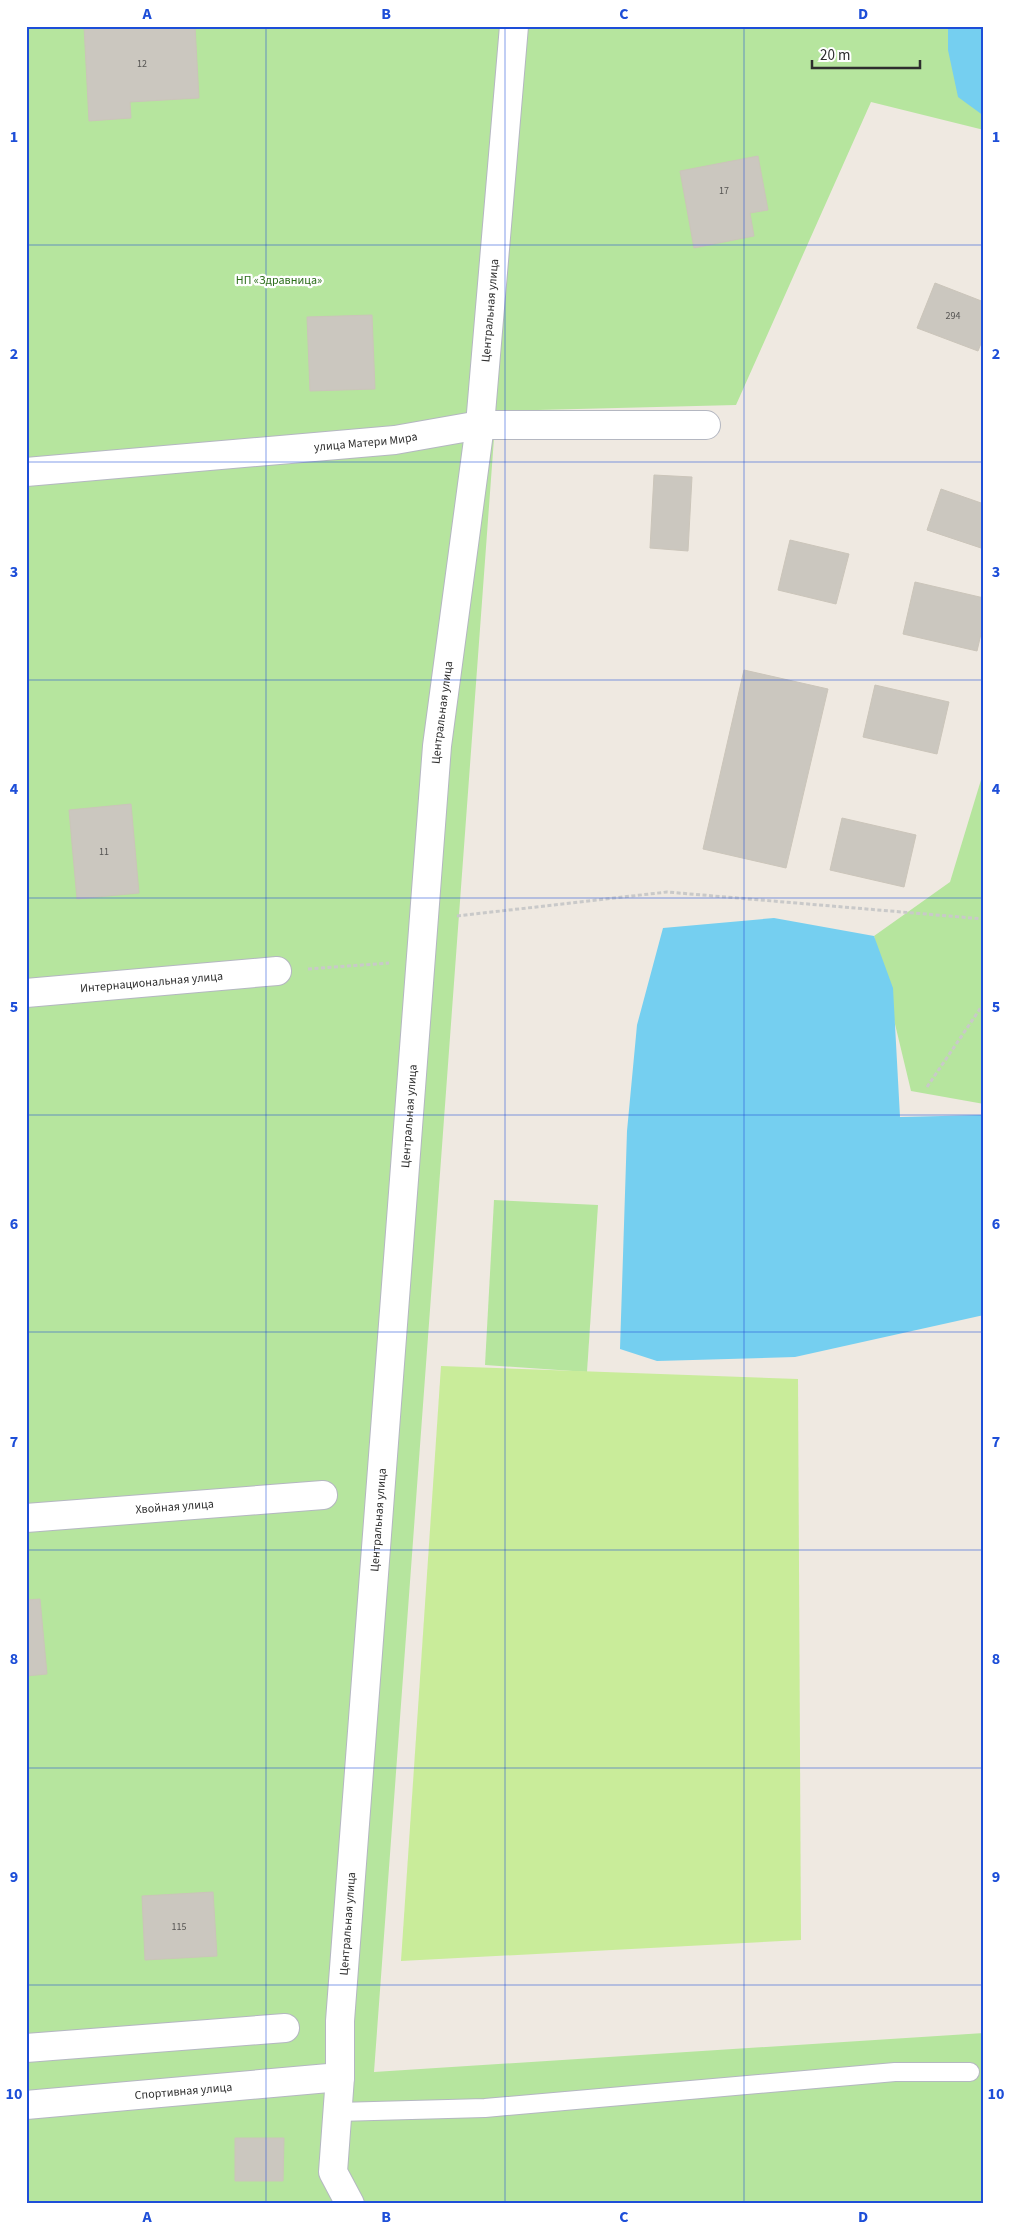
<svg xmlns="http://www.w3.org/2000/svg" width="1010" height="2230" font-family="'Source Sans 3',sans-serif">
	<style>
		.green { fill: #b6e59e }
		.pitch { fill: #c9ec9a }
		.water { fill: #75cff0 }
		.building { fill: #cbc7bf; stroke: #cbc5ba }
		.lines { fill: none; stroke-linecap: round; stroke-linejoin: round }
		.service-casing { stroke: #b4b7c1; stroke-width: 20 }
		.minor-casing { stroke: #b4b7c1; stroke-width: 30 }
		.path { stroke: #c9c9c9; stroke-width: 3; stroke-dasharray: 4 2.5; stroke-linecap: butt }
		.service { stroke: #fff; stroke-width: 18 }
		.minor { stroke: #fff; stroke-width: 28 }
		.grid { fill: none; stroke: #1d4ed8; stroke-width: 1; stroke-opacity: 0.55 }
		.labels { text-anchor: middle; stroke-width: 4.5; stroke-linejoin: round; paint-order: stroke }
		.number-label { font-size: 10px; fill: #555452 }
		.park-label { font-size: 12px; fill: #2c6e1b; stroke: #fff }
		.street-label { font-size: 12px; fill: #2e2e2e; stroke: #fff }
		.neatline { fill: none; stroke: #1d4ed8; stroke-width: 2 }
		.grid-label { font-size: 16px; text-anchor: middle; font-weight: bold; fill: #1d4ed8 }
	</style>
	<rect width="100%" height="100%" fill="#efe9e1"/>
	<!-- green -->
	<g class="green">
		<path d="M26 26H984V130L871 102 736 405 496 411 374 2072 984 2033V2204H26Z"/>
		<path d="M984 770V1104L911 1091 874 936 950 882Z"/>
		<path d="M494 1200 598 1205 587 1372 485 1365Z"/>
	</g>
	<!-- pitch -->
	<path class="pitch" d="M441 1366 798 1379 801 1940 401 1961Z"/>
	<!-- water -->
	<g class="water">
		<path d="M948 26H984V116L958 97 948 50Z"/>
		<path d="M774 918 874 936 893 988 900 1117 984 1115V1315L795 1357 657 1361 620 1349 627 1131 637 1025 663 928Z"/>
	</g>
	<!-- building -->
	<g class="building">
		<path d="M84 26H195L199 98 130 102 131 118 89 121Z"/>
		<path d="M758 156 768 210 750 213 754 236 694 248 680 171Z"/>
		<path d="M935 283 984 302V336L978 351 917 328Z"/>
		<path d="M372 315 375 389 310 391 307 317Z"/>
		<path d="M654 475 692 477 688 551 650 548Z"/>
		<path d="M941 489 984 504V549L927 530Z"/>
		<path d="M790 540 849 554 836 604 778 590Z"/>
		<path d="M915 582 984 598V621L977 651 903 634Z"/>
		<path d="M744 670 828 689 786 868 703 849Z"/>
		<path d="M875 685 949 702 937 754 863 737Z"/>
		<path d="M131 804 139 893 77 899 69 810Z"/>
		<path d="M842 818 916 835 904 887 830 870Z"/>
		<path d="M40 1599 47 1674 26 1676V1600Z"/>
		<path d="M213 1892 217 1956 145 1960 142 1896Z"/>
		<path d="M235 2138H284L283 2181H235Z"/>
	</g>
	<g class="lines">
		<defs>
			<path id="service" d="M337 2112 485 2108 895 2072H970"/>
			<g id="minor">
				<path id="s1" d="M26 472 395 440 480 425H706"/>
				<path id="s2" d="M26 993 277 971"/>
				<path id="s3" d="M26 1518 323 1495"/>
				<path d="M26 2048 285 2028"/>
				<path id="s4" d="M26 2105 340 2077"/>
				<path id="s5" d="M350 2204 333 2172 340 2077V2021L437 746 480 425 514 26"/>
			</g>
		</defs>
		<!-- service casing -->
		<use href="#service" class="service-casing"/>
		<!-- minor casing -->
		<use href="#minor" class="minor-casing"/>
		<!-- path -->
		<g class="path">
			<path d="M457 916 667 892 984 919"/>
			<path d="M308 969 389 963"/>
			<path d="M927 1087 984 1003"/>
		</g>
		<!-- service -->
		<use href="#service" class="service"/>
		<!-- minor -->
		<use href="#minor" class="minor"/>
	</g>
	<!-- grid -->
	<path class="grid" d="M266 26V2204M505 26V2204M744 26V2204M26 245H984M26 462H984M26 680H984M26 898H984M26 1115H984M26 1332H984M26 1550H984M26 1768H984M26 1985H984"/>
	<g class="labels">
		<!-- number labels -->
		<g class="number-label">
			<text x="142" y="67">12</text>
			<text x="724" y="194">17</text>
			<text x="953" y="319">294</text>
			<text x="104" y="855">11</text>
			<text x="179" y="1930">115</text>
		</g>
		<!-- park labels -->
		<g class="park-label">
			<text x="279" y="284">НП «Здравница»</text>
		</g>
		<!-- street labels -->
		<g class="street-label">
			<text dy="4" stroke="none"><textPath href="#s5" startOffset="1905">Центральная улица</textPath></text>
			<text dy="4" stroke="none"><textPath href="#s1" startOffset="341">улица Матери Мира</textPath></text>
			<text dy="4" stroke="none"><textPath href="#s5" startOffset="1500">Центральная улица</textPath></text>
			<text dy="4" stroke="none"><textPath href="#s2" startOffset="126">Интернациональная улица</textPath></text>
			<text dy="4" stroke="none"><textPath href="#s5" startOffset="1095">Центральная улица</textPath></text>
			<text dy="4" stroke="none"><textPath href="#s3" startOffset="149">Хвойная улица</textPath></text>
			<text dy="4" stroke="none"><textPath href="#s5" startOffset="690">Центральная улица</textPath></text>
			<text dy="4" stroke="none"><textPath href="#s5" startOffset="285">Центральная улица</textPath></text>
			<text dy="4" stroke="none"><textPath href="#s4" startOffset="158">Спортивная улица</textPath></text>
		</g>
	</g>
	<!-- border -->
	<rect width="1010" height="2230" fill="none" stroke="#ffffff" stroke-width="55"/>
	<!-- scale -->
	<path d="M812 60v8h108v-8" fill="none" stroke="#2e2e2e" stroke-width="2.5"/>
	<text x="820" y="60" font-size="15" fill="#2e2e2e" stroke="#ffffff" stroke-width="4" paint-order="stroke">20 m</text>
	<rect x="28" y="28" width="954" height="2174" class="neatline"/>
	<g class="grid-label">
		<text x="147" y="19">A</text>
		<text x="386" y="19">B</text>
		<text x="624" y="19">C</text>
		<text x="863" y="19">D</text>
		<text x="14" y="142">1</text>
		<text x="996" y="142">1</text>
		<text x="14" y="359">2</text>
		<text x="996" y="359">2</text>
		<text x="14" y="577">3</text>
		<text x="996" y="577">3</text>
		<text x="14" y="794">4</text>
		<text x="996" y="794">4</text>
		<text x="14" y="1012">5</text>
		<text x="996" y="1012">5</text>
		<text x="14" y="1229">6</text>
		<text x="996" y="1229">6</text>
		<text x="14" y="1447">7</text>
		<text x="996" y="1447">7</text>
		<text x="14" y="1664">8</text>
		<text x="996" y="1664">8</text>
		<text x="14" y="1882">9</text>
		<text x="996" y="1882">9</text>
		<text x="14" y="2099">10</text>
		<text x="996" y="2099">10</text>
		<text x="147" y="2222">A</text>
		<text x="386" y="2222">B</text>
		<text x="624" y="2222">C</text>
		<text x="863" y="2222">D</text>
	</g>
</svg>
